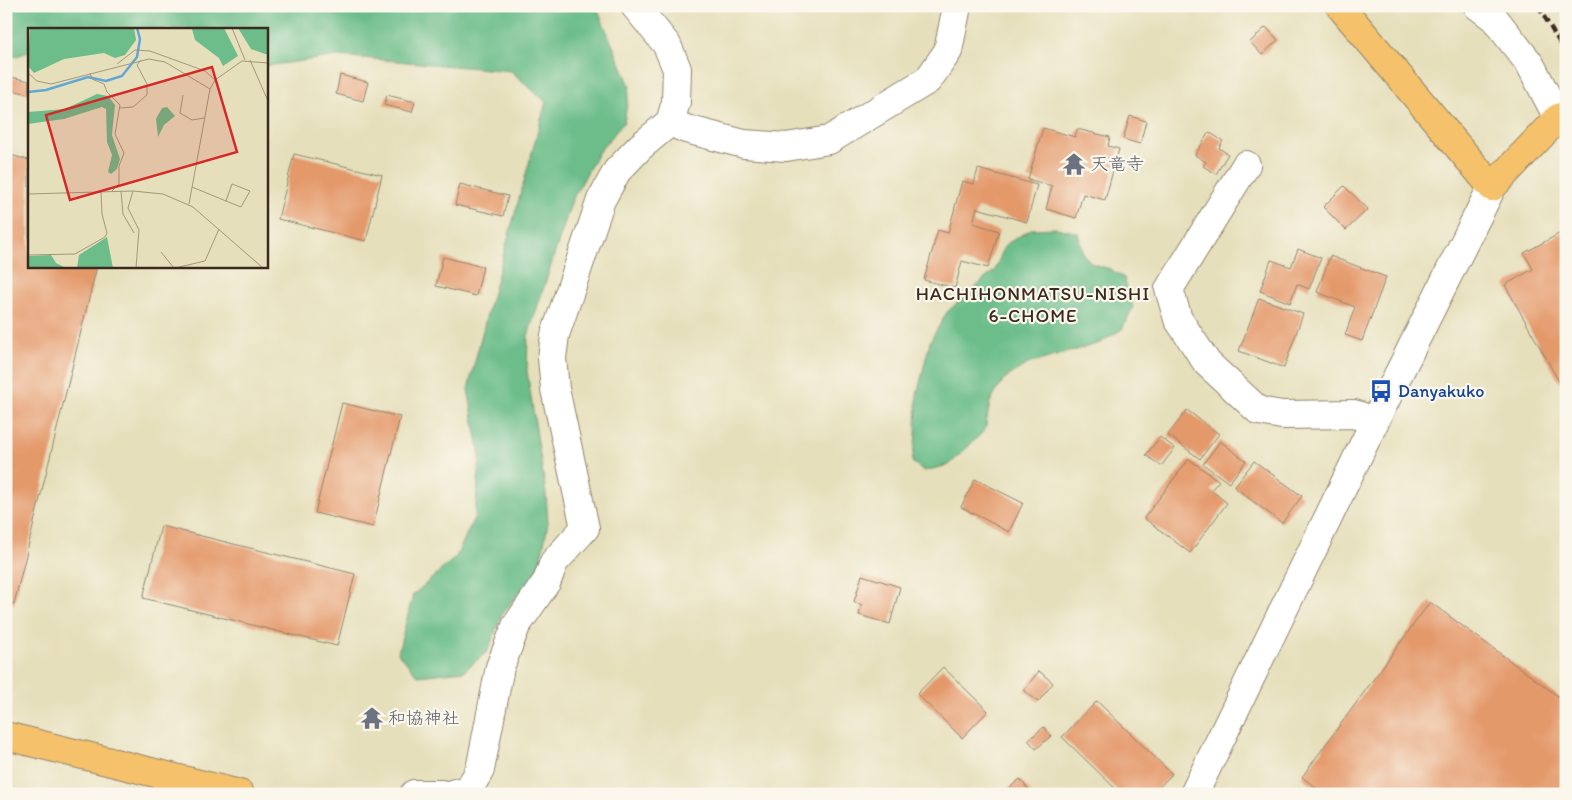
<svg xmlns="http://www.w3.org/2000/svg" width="1572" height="800" font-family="Itim,'Klee One',sans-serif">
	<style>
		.forest { fill: #6cbd8a; stroke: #547454 }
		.building { fill: #e4996a }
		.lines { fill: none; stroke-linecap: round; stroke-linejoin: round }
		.minor-casing { stroke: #90846c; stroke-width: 30 }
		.tertiary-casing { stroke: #90846c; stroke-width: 30 }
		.primary-casing { stroke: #90846c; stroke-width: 30 }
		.trunk-casing { stroke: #90846c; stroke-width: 30 }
		.minor { stroke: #fff; stroke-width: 28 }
		.tertiary { stroke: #fff; stroke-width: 28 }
		.primary { stroke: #f5c16b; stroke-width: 28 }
		.trunk { stroke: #f5c16b; stroke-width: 28 }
		.rail { stroke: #3b2a1e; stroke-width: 4; stroke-dasharray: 8 4; stroke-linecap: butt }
		.labels { text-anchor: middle; stroke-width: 4.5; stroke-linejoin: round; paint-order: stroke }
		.worship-label { font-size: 18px; fill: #5b616d; stroke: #fbf7ec; text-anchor: start }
		.transit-label { font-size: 18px; fill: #164399; stroke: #fbf7ec; text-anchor: start }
		.neighbourhood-label { font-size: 19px; letter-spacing: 1px; fill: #3b2a1e; stroke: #fbf7ec }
		.inset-river { fill: none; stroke: #60a6d6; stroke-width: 2.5 }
		.inset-road { fill: none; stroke: #a2977c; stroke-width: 1 }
		.view { fill: #d62828; fill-opacity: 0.15; stroke: #d62828; stroke-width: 2.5 }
		.inset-edge { fill: none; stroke: #3b2a1e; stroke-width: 2.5 }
	</style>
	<rect width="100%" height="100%" fill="#fbf7ec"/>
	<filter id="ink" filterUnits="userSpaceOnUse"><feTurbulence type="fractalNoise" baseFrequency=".02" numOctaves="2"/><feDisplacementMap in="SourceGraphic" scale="10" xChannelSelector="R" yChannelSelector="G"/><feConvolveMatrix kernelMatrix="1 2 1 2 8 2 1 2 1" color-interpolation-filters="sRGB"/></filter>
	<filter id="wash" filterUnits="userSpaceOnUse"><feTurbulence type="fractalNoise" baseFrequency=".0096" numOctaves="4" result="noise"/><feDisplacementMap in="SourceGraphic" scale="20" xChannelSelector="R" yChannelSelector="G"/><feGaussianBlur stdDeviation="1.12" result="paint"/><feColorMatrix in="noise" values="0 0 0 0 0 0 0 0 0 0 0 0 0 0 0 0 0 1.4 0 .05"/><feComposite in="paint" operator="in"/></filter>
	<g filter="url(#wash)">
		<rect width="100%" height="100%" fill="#e6dfbb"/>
		<!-- forest -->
		<g class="forest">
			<path d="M6 6H596L630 86 624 122 598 153 572 200 528 336 527 371 546 494 548 523 539 569 502 614 488 651 464 671 418 676 398 653 413 595 456 557 475 516 480 456 468 389 487 314 546 102 511 71 338 56 266 66V29H29V52L6 59Z"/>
			<path d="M1057 228 1078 233 1083 254 1093 264 1110 269 1124 278 1133 307 1122 329 1100 343 1028 364 1004 379 990 402 985 430 949 465 924 471 912 462 916 435 917 395 930 342 947 312 995 270 1005 245 1031 229Z"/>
		</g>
		<g id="blocks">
			<!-- building -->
			<g class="building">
				<path d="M1266 27 1278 40 1262 55 1250 42Z"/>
				<path d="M340 75 368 82 363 101 336 94Z"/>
				<path d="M11 77 29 81V94L8 89Z"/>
				<path d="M387 95 415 102 412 112 384 105Z"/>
				<path d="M1130 116 1146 121 1140 144 1123 139Z"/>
				<path d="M1043 128 1075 137 1077 129 1110 137 1108 146 1119 149 1105 200 1083 194 1076 218 1046 209 1052 186 1028 179Z"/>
				<path d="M1209 132 1223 141 1219 148 1228 154 1216 174 1203 166 1206 162 1195 155Z"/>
				<path d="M6 154 29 160V266H97L14 604 6 602Z"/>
				<path d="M294 154 382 175 366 241 278 219Z"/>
				<path d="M978 169 1037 185 1027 222 977 208 973 223 999 231 988 268 962 261 955 288 924 280 938 230 948 233 962 181 974 184Z"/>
				<path d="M460 184 508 196 503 216 455 205Z"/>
				<path d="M1344 186 1368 209 1346 230 1323 207Z"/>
				<path d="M1566 230V394L1505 285 1533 269 1524 253Z"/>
				<path d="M1298 249 1321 258 1309 289 1297 284 1290 303 1260 291 1271 260 1291 267Z"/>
				<path d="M1330 256 1386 277 1362 341 1345 335 1355 307 1317 292Z"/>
				<path d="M443 257 483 267 476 296 436 286Z"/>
				<path d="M1259 298 1303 314 1284 368 1239 351Z"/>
				<path d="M342 403 400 417 373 527 315 513Z"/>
				<path d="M1187 410 1219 434 1200 459 1168 435Z"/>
				<path d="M1160 437 1175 448 1161 466 1146 455Z"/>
				<path d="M1220 441 1246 461 1229 483 1203 464Z"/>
				<path d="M1189 459 1219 481 1211 490 1227 503 1190 553 1144 518Z"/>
				<path d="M1254 461 1302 496 1282 523 1234 487Z"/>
				<path d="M975 479 1023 503 1009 532 961 507Z"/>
				<path d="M161 526 355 574 337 646 143 598Z"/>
				<path d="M862 575 900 587 890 624 859 615 862 605 854 602Z"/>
				<path d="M1430 602 1566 702V794H1324L1302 777Z"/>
				<path d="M943 667 988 711 962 738 917 694Z"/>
				<path d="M1039 671 1053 683 1038 702 1024 690Z"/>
				<path d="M1097 701 1172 774 1153 794H1121L1062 737Z"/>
				<path d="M1044 727 1051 736 1036 749 1028 740Z"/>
				<path d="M1020 779 1032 794H1002Z"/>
			</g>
		</g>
	</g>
	<g filter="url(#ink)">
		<use href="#blocks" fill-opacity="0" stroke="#90846c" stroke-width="1"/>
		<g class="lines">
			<defs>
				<g id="minor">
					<path d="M1478 6 1494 18 1530 64 1558 118"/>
					<path d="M670 122 686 129 744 144 786 147 829 140 928 80 948 51 957 6"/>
					<path d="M1246 165 1169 289 1178 319 1207 363 1259 411 1282 415 1354 414 1375 421"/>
					<path d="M414 794H441"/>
					<path d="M452 794 469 789 480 770 500 667 516 626 547 581 554 562 585 528 555 389 552 358 555 335 601 200 617 171 640 147 670 122 676 102 677 69 667 45 635 6"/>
				</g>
				<path id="tertiary" d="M1194 794 1375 421 1492 187"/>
				<path id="primary" d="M1340 6 1492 187 1558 118 1566 115"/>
				<path id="trunk" d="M6 736 240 794"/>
			</defs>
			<!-- minor casing -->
			<use href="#minor" class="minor-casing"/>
			<!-- tertiary casing -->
			<use href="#tertiary" class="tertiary-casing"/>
			<!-- primary casing -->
			<use href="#primary" class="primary-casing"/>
			<!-- trunk casing -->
			<use href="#trunk" class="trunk-casing"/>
			<!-- minor -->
			<use href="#minor" class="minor"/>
			<!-- tertiary -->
			<use href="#tertiary" class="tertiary"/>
			<!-- primary -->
			<use href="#primary" class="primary"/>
			<!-- trunk -->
			<use href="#trunk" class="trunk"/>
			<!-- rail -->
			<g class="rail">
				<path d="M1538 6 1566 54"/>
				<path d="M1557 6 1566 23"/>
			</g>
		</g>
	</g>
	<!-- icons -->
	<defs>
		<symbol id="temple-bare" viewBox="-9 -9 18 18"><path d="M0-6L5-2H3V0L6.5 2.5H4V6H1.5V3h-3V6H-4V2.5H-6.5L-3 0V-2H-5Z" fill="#6b7280" stroke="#fbf7ec" stroke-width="2.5" paint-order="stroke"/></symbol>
		<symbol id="bus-bare" viewBox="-9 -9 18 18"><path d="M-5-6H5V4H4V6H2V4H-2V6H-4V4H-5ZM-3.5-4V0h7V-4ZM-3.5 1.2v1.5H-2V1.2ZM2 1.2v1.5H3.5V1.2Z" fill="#1a4fb4" stroke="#fbf7ec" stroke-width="2.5" paint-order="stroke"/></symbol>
	</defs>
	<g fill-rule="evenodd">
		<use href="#temple-bare" x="1058" y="148" width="32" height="32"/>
		<use href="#bus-bare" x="1365" y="375" width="32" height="32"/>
		<use href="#temple-bare" x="356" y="702" width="32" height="32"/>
	</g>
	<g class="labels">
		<!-- worship labels -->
		<g class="worship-label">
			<text x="1090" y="170">天竜寺</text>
			<text x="388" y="724">和協神社</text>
		</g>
		<!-- transit labels -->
		<g class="transit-label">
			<text x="1398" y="397">Danyakuko</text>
		</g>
		<!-- neighbourhood labels -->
		<g class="neighbourhood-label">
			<text x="1033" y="300">HACHIHONMATSU-NISHI<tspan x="1033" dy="22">6-CHOME</tspan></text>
		</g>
	</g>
	<!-- overview -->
	<g transform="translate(28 28)">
		<rect width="240" height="240" fill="#e6dfbb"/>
		<path d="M2 0H106L108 12 97 27 87 30 76 25 36 31 6 45 0 38ZM196 0 210 28 195 38 191 30 167 12 164 1ZM210 0H240V27L223 21ZM69 66 80 68 87 77 84 107 92 131 89 141 83 146 80 144 84 127 79 114 78 81 74 79 36 91 0 96V84L37 81ZM139 79 147 88 136 97 130 109 128 91 134 80ZM79 209 85 240H49L51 227ZM23 227 28 235 38 240H0V228Z" fill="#6cbd8a"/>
		<path class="inset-river" d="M0 64 18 62 60 49 78 53 94 48 109 29 112 11 109 0"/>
		<path class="inset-road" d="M204 0 217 32M222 32 240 73M89 36 107 22 122 23 177 43 187 52M0 45 9 53 23 56 121 31 137 34 182 61 187 52 214 33 240 35M62 45 64 51 76 56 79 64 92 77 87 106 96 125 91 138V156L84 163M155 67 152 85 164 92 176 90M92 80 105 79 119 67V56L109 37 113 32M164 159 198 173 213 179 222 163 204 156 198 173M93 163 95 186 106 205M105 163 100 180 111 202 108 240M0 166 105 163 135 166 165 179 235 240M161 176 182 61M133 224 146 240M0 227 47 226 77 209 79 205 74 186 73 164M147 240 177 233 191 201"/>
		<path class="view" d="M184 39 209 124 42 172 18 87Z"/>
		<rect width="240" height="240" class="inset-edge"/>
	</g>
	<!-- margin -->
	<rect width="1572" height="800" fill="none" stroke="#fbf7ec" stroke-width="25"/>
</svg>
